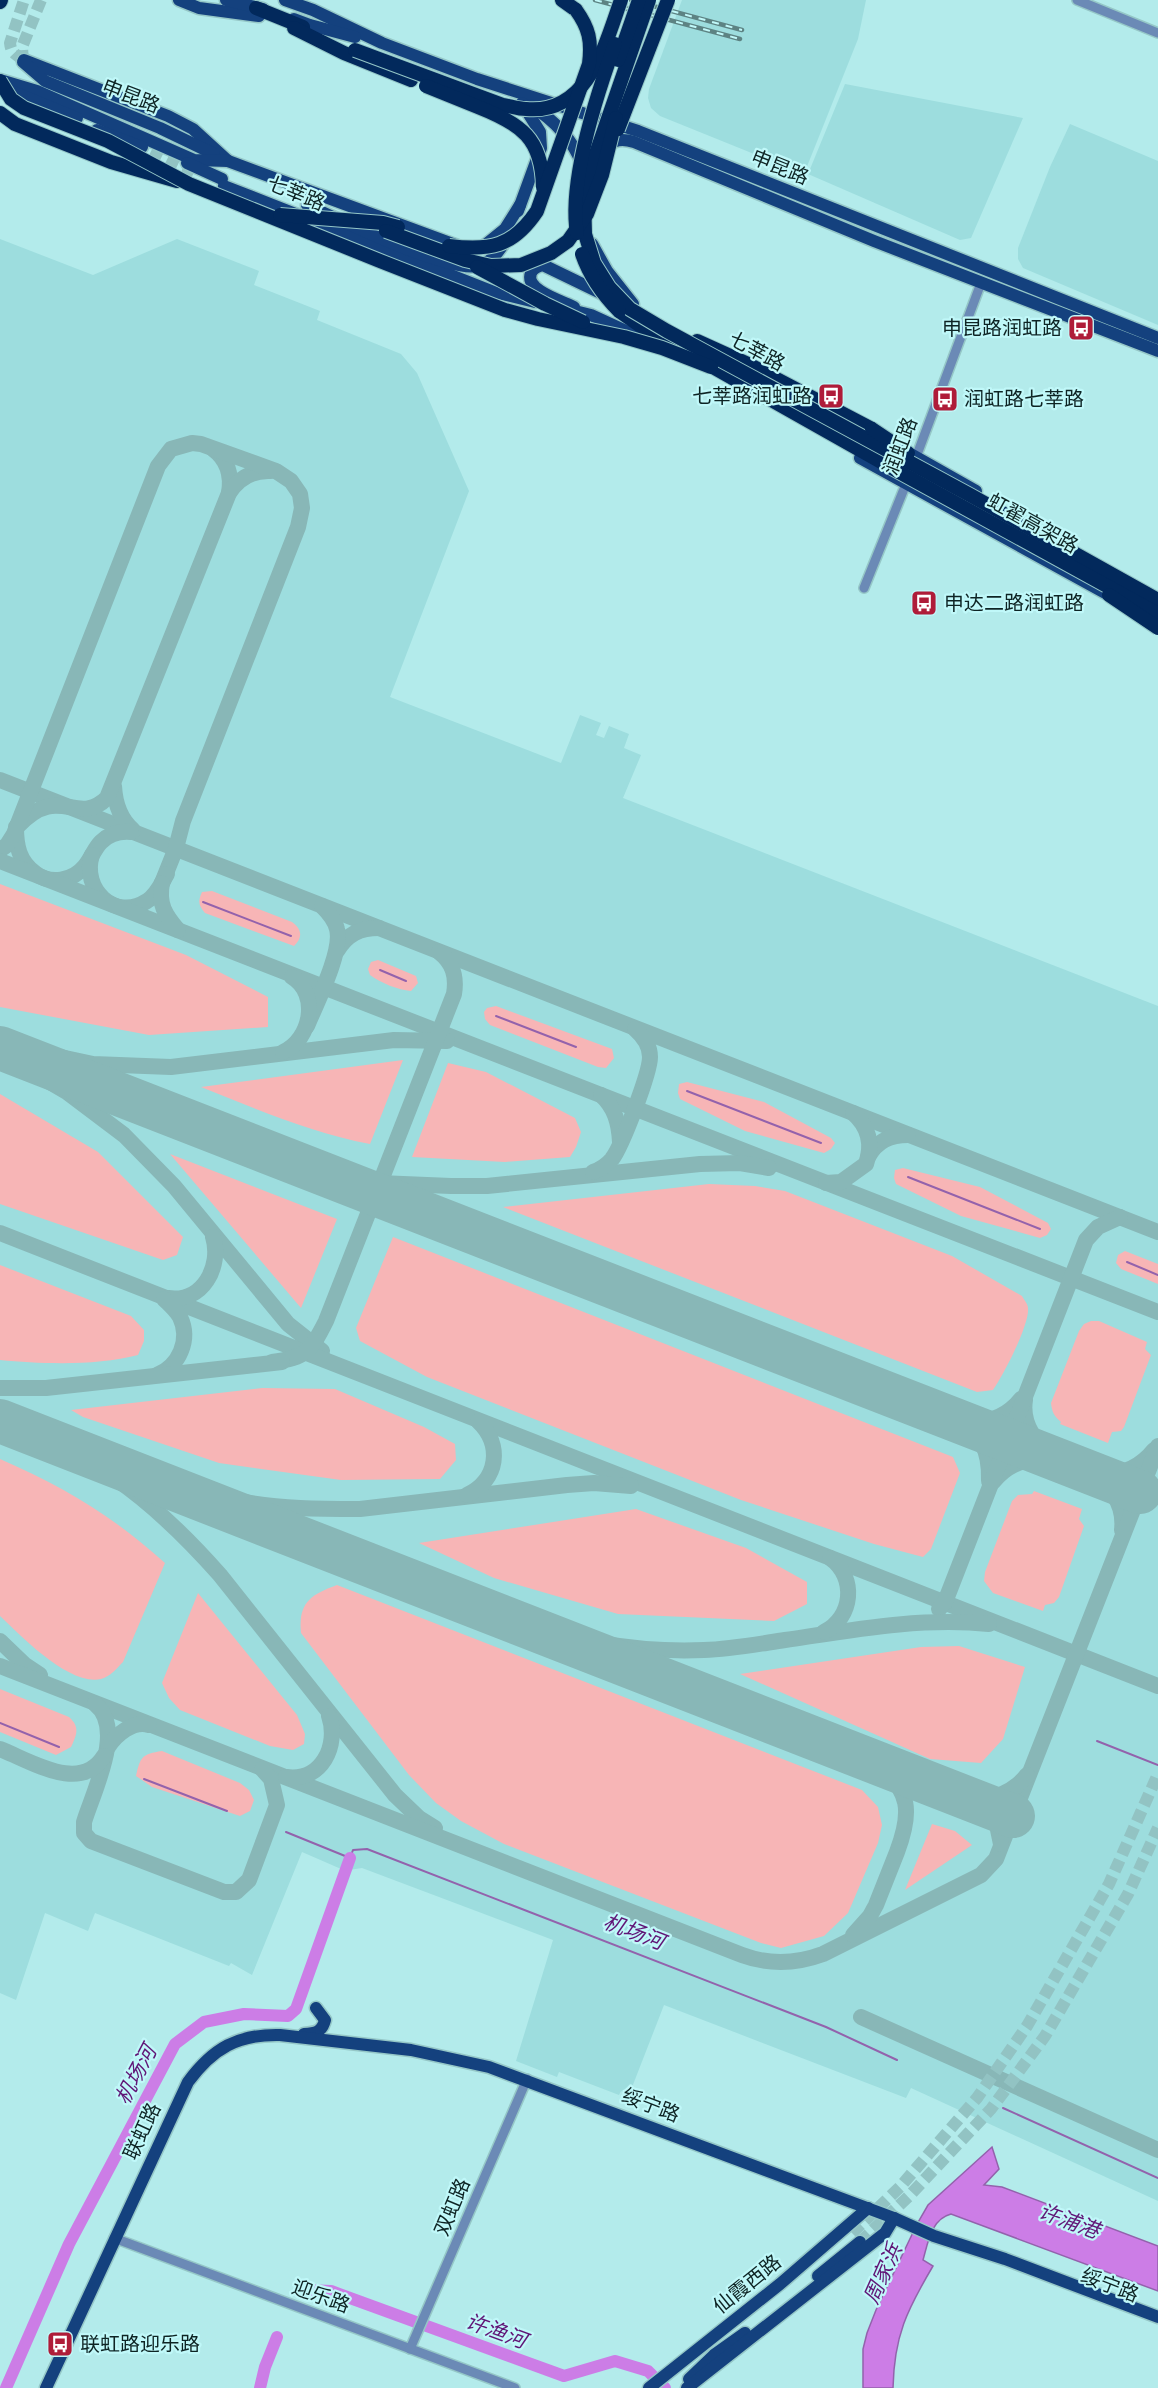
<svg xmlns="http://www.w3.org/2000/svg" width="1158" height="2388" font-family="Bitter,'Noto Sans SC',serif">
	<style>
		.built { fill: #9dddde }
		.green { fill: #f7b5b6 }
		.water { fill: #cc7de6; stroke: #9362ac; stroke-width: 1.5 }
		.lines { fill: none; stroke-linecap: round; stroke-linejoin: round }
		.stream { stroke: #9362ac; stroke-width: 2 }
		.river { stroke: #cc7de6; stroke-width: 12 }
		.taxiway { stroke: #88b7b7; stroke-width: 16 }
		.runway { stroke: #88b7b7; stroke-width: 44 }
		.major-tunnel { stroke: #92c3c3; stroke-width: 12; stroke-dasharray: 12 6; stroke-linecap: butt }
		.minor-casing { stroke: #95c7c7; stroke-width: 12 }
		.major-casing { stroke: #95c7c7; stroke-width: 15 }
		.highway-casing { stroke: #95c7c7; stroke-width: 16 }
		.minor { stroke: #6b8ab6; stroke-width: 9 }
		.major { stroke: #14417e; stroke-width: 12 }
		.highway { stroke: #02295c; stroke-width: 14 }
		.rail-casing { stroke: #5d8383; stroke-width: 4.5 }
		.rail { stroke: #c0f8f9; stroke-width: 2; stroke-dasharray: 7; stroke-linecap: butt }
		.highway-bridge-casing { stroke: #95c7c7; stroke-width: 16; stroke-linecap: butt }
		.highway-bridge { stroke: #02295c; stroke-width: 14 }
		.labels { text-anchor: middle; stroke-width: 4.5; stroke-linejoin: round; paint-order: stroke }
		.street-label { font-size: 20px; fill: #0e2424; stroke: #c0f8f9 }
		.poi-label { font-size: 20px; fill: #0e2424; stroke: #c0f8f9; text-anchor: start }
		.water-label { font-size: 21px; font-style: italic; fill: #601576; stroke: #c0f8f9 }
	</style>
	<rect width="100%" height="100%" fill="#b3ebeb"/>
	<!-- built -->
	<g class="built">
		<path d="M682 0H866L858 39 804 174 660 116 651 108 648 98 649 89Z"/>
		<path d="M845 84 1023 118 971 238 960 240 808 174Z"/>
		<path d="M1070 124 1158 161V325L1023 268 1018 259V248L1050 167Z"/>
		<path d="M0 239 93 275 177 239 259 271 254 285 320 311 317 320 401 354 417 373 469 491 390 697 561 763 580 715 601 723 596 735 604 738 609 726 629 734 624 748 641 755 623 798 1158 1006V2201L911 2088 906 2098 664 2005 629 2095 621 2091 619 2095 559 2072 557 2077 516 2061 553 1940 362 1868 349 1870 348 1872 302 1852 252 1975 231 1963 229 1966 95 1913 88 1931 45 1913 16 2000 0 1993Z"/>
	</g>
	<!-- green -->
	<g class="green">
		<path d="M0 884 186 955 268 997V1027L149 1035 0 1007Z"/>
		<path d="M212 891 292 922C302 929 303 938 294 946L205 913C198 905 198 901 202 892Z"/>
		<path d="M378 960 416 976 418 983 411 991C398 990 381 983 370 975L368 969 371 962Z"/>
		<path d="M496 1006 612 1049 614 1058 606 1068 598 1067 490 1025 485 1019 484 1012 487 1008Z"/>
		<path d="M403 1060 370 1144C311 1133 256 1109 201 1087Z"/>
		<path d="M448 1063 486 1072 575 1118 581 1132 576 1147 570 1157 505 1162 412 1157Z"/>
		<path d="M687 1082 764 1102 831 1138 835 1143 831 1149 824 1153 745 1131 680 1099 678 1093 679 1084Z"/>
		<path d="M0 1094 98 1152 183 1237 177 1255 163 1260 0 1204Z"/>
		<path d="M170 1154 337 1219 301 1308Z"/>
		<path d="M903 1168 980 1187 1048 1223 1051 1229 1047 1235 1040 1238 961 1216 896 1184 894 1178 895 1170Z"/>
		<path d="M709 1184 755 1186 785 1191 952 1256 1022 1296C1024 1300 1028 1304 1028 1308 1030 1324 1003 1376 993 1390L977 1392 503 1207Z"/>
		<path d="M393 1237 953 1457 960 1473 931 1549 923 1557 874 1544 741 1500 427 1377 360 1341 356 1328Z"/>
		<path d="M1125 1251 1158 1264V1284L1121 1269 1116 1263 1118 1255Z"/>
		<path d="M0 1265 131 1316 144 1330V1341L138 1355C97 1366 42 1364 0 1360Z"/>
		<path d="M1091 1321H1099L1147 1342 1145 1349 1151 1355 1124 1427 1121 1431 1112 1432 1108 1443 1060 1424 1061 1422C1054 1416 1052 1412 1051 1403L1079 1331 1084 1324Z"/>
		<path d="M262 1388 335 1389 424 1427 455 1444 456 1460 440 1479 341 1480 219 1463 83 1417 71 1410Z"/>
		<path d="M0 1459C64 1487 113 1516 165 1563L123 1662C116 1669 111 1676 101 1679 69 1686 21 1636 0 1616Z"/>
		<path d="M1034 1491 1082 1509 1079 1519 1084 1526 1059 1597 1054 1603 1045 1605 1043 1611 993 1593 984 1581 985 1572 1012 1501 1018 1495 1032 1494Z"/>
		<path d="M636 1509 746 1548 807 1582V1604L774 1621 618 1614 494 1578 419 1543Z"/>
		<path d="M337 1585 862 1790 878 1807 882 1825 878 1843 848 1913 824 1936 781 1948 761 1943 504 1844 461 1821 436 1803 409 1775 301 1633C298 1603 310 1595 337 1585Z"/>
		<path d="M198 1593 297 1715 305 1734 304 1744 293 1750 270 1746 180 1710 169 1698 162 1683Z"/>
		<path d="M959 1646 1025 1667 1003 1739 981 1763 930 1759 740 1674 921 1647Z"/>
		<path d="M0 1689 69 1717C80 1727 77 1734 71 1747L56 1755 0 1732Z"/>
		<path d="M162 1751 240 1783 249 1790 254 1800 250 1811 240 1816 152 1787 136 1776C140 1757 142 1754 162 1751Z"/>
		<path d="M932 1824 955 1831 972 1845 905 1890Z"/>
	</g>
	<!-- water -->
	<path class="water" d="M992 2147 999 2169 984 2185 1002 2187 1158 2246V2291L951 2214C931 2219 928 2243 923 2260L933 2266C907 2310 894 2336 893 2388H863V2349L867 2333 876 2310 917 2224 928 2205Z"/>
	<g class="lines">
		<!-- stream -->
		<g class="stream">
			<path d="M203 902 291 936"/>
			<path d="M380 970 406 981"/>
			<path d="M496 1016 576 1047"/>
			<path d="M687 1091 821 1143"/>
			<path d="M908 1177 1040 1229"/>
			<path d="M1127 1262 1158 1275"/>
			<path d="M0 1723 59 1747"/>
			<path d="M1097 1741 1158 1765"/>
			<path d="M144 1779 227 1811"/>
			<path d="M286 1832 350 1858 353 1850 367 1849 826 2027 897 2060"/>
			<path d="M1003 2108 1158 2178"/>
		</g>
		<!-- river -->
		<g class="river">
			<path d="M308 2290 331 2291 564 2376 615 2361 648 2371 665 2388"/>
			<path d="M6 2388 69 2244 175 2044 204 2022 244 2014 288 2016 296 2009 350 1858"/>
			<path d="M260 2388 265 2367 277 2337"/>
		</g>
		<!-- taxiway -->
		<g class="taxiway">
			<path d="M213 449C228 460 232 475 229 493"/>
			<path d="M0 780 1158 1232"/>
			<path d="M114 786C115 803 120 819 133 830"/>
			<path d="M19 825C59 783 77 827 107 798L229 493C239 478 253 470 271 471"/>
			<path d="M16 827C16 846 19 861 35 873 50 885 73 881 85 866 91 859 94 849 101 842 109 834 120 831 131 832"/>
			<path d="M0 850 7 845 14 834 158 466 171 449 192 443 201 444 276 471 291 481 300 494 302 508 298 527 183 821 176 848 162 883"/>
			<path d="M92 855C81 889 115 922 147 901 157 895 161 884 167 874"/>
			<path d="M0 861 1158 1312"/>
			<path d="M162 883C158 904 165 915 178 930"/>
			<path d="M337 951C347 934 360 928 379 928"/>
			<path d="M307 1026C316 1004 343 951 337 929 335 920 329 913 322 906"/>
			<path d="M0 1044 93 1064 171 1067 394 1040 447 1041"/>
			<path d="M283 1052C311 1040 320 994 292 977"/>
			<path d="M0 1053 67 1092 124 1135 174 1186 288 1324 322 1351"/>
			<path d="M601 1095C615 1108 619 1123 620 1142"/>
			<path d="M275 1155 379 1183 451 1186H487L700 1164 740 1163 769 1168"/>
			<path d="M868 1157C877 1141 890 1135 908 1135"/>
			<path d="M593 1172C601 1169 607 1165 612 1159 622 1146 650 1073 650 1057 650 1045 643 1036 635 1029"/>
			<path d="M826 1183 841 1182 866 1164C873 1144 869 1127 853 1113"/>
			<path d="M0 1233 1158 1686"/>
			<path d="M168 1298C203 1303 222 1266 213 1237"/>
			<path d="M272 1362C306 1358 311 1351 326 1321L454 994C457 976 453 963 439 952"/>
			<path d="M157 1375C179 1366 191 1340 180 1317 176 1310 170 1305 164 1299"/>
			<path d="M0 1388H46L282 1362"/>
			<path d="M1025 1400C1021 1424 1037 1446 1056 1459"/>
			<path d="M952 1419C981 1433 990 1449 989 1481"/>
			<path d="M959 1420C984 1425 1005 1419 1021 1399"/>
			<path d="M23 1430C54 1445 87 1459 116 1479 155 1506 189 1540 220 1575L395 1795 419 1818 435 1828"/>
			<path d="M1090 1473C1111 1486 1125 1504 1122 1530"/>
			<path d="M1092 1473C1117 1477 1138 1470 1154 1450"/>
			<path d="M142 1476C175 1485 207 1495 240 1501 280 1509 320 1509 360 1509L567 1485 594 1483 631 1486"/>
			<path d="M993 1482C1010 1461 1034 1455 1060 1461"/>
			<path d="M467 1495C498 1480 503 1445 478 1421"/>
			<path d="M939 1609 945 1602 1086 1240 1098 1227 1120 1217"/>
			<path d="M512 1621C574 1641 638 1653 704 1650 731 1649 758 1644 785 1640 852 1630 921 1617 989 1624"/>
			<path d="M824 1632C853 1618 857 1577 830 1558"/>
			<path d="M0 1641 25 1665 40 1675"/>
			<path d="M0 1666 742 1955C769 1965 796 1964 823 1954L981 1875 996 1859 1158 1446"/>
			<path d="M95 1704C126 1728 93 1792 84 1822V1833L91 1841 224 1892H236L249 1880 277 1805 271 1779 262 1769"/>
			<path d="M108 1747C116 1735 133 1720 149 1725"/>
			<path d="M0 1749C31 1761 81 1794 104 1756"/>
			<path d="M286 1777C322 1782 339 1745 329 1716"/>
			<path d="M966 1798C989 1803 1013 1793 1027 1775"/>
			<path d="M981 1804 996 1820 1001 1844"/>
			<path d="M853 1935 870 1916 876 1905C883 1887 890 1870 897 1852 912 1812 911 1791 876 1763"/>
			<path d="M861 2017 1158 2150"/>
		</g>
		<!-- runway -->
		<g class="runway">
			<path d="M0 1048 1140 1492"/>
			<path d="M0 1421 1013 1816"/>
		</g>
		<!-- major-tunnel -->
		<g class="major-tunnel">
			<path d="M24 60C16 55 11 53 10 43L24 0"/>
			<path d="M23 62 22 47 41 0"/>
			<path d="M135 143 195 172"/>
			<path d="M852 2233 900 2187 977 2098 1027 2026 1109 1884 1158 1774"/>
			<path d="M860 2242 909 2196 991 2109 1045 2036 1128 1894 1158 1828"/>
		</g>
		<defs>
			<g id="minor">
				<path d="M1077 0 1158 33"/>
				<path d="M915 460 981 283"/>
				<path d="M864 588 908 479"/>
				<path d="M114 2238 515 2388"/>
				<path d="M410 2349 527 2079"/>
			</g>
			<g id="major">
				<path d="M179 0 199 8 259 16"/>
				<path d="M226 0 263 9"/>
				<path d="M285 0 313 10 382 43 477 79 638 131 1158 338"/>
				<path d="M294 19 310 25 355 37"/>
				<path d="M24 60 168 116 193 129 228 161"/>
				<path d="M23 62 45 81 160 128 214 154"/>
				<path d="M0 80 37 91 194 160 228 161 458 246"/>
				<path d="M9 90 77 118"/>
				<path d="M530 105C553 119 573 140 583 166"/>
				<path d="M97 130 142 147"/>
				<path d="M604 147C615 140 621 138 634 142L874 241 1158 351"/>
				<path d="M187 163 222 179"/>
				<path d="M224 186 494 292 535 302"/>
				<path d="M307 205C340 220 446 272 477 266 491 264 500 250 507 238"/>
				<path d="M518 211 541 148 540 132 522 103"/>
				<path d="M592 244 607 271 633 304"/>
				<path d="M484 246 505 229 520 205"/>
				<path d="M574 307C562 301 524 290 531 273 533 268 538 266 543 265L605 295"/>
				<path d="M563 308 591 315 639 337"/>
				<path d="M900 448 976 491"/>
				<path d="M860 458 1118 600"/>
				<path d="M304 2034C316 2033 322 2032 325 2020L316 2008"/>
				<path d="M818 2276 860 2242"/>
				<path d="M689 2379 714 2355 745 2333"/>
				<path d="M46 2388 188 2082C213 2048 238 2034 280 2035L411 2050 489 2067 894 2218 934 2236 1005 2259 1158 2317"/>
				<path d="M649 2388 780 2284 868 2208"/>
				<path d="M687 2388 885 2233 894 2218"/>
			</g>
			<g id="highway">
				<path d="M562 0 576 10"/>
				<path d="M0 2 1 0"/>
				<path d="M256 8 303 27"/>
				<path d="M294 28 344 53 411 80"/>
				<path d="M0 113 15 124 111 162 177 181"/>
				<path d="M619 311 642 327 890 467"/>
				<path d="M697 341 750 365 872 429"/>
			</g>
		</defs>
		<!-- minor casing -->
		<use href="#minor" class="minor-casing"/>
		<!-- major casing -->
		<use href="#major" class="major-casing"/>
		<!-- highway casing -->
		<use href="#highway" class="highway-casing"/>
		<!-- minor -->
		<use href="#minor" class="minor"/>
		<!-- major -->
		<use href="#major" class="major"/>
		<!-- highway -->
		<use href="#highway" class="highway"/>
		<defs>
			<g id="rail">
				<path d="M595 0 740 39"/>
				<path d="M631 0 742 30"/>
			</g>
		</defs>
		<!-- rail casing -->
		<use href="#rail" class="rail-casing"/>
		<!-- rail -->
		<use href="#rail" class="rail"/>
		<defs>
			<g id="highway-bridge">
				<path d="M649 0 593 162 584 195 585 234 594 263 609 287 630 309 667 331 970 495 1158 600"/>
				<path d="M355 50 503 105C510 106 518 109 526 109 588 115 605 45 621 0"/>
				<path d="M618 60 639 0"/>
				<path d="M0 81 11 99 24 108 108 141 189 184 380 261 505 310 538 319 624 337 662 348 711 367"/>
				<path d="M426 86C443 93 461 100 478 107 521 124 542 138 543 187"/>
				<path d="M618 129 668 0"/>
				<path d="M280 215 383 223 398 227"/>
				<path d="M386 231 465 260 491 266 521 265 551 253 568 241 587 214 602 175 616 118"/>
				<path d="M577 233C568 181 597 94 615 44"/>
				<path d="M449 246C490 251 513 247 537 211L589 64C592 41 589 28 576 10"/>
				<path d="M582 254C590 277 602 294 619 311"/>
				<path d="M477 267 545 304 583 322"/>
				<path d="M872 429 908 453"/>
				<path d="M890 467 1158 614"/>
				<path d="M1109 595 1158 628"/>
			</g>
		</defs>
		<!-- highway-bridge casing -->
		<use href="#highway-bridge" class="highway-bridge-casing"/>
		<!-- highway-bridge -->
		<use href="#highway-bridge" class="highway-bridge"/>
	</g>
	<!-- icons -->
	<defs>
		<symbol id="bus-square" viewBox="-11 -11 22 22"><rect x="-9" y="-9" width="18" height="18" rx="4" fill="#af1c39" stroke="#c0f8f9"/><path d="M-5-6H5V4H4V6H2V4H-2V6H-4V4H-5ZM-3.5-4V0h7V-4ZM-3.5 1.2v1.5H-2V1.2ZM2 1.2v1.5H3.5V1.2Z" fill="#fff"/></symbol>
	</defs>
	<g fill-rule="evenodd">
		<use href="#bus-square" x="1066" y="313" width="30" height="30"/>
		<use href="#bus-square" x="816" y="381" width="30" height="30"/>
		<use href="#bus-square" x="930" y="384" width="30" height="30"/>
		<use href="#bus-square" x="909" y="588" width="30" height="30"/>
		<use href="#bus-square" x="45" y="2329" width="30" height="30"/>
	</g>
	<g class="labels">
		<!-- street labels -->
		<g class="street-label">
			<text transform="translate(131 96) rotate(21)" y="7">申昆路</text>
			<text transform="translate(780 167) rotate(22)" y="7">申昆路</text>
			<text transform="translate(296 193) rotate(22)" y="7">七莘路</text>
			<text transform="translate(757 351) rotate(28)" y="7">七莘路</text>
			<text transform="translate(900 446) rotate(-69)" y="7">润虹路</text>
			<text transform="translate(1033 523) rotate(29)" y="7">虹翟高架路</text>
			<text transform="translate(651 2105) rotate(21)" y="7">绥宁路</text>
			<text transform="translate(142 2131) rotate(-65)" y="7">联虹路</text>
			<text transform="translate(452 2207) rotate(-67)" y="7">双虹路</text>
			<text transform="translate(747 2284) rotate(-39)" y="7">仙霞西路</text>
			<text transform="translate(1110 2285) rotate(21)" y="7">绥宁路</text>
			<text transform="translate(321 2296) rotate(20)" y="7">迎乐路</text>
		</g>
		<!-- poi labels -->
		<g class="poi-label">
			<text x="1062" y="335" text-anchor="end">申昆路润虹路</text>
			<text x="812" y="403" text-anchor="end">七莘路润虹路</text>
			<text x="964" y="406">润虹路七莘路</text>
			<text x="944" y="610">申达二路润虹路</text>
			<text x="80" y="2351">联虹路迎乐路</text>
		</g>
		<!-- water labels -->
		<g class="water-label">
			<text transform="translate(634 1932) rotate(21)" y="7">机场河</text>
			<text transform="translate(136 2075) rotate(-62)" y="7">机场河</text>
			<text transform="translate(1069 2221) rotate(20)" y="7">许浦港</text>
			<text transform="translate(883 2274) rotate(-66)" y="7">周家浜</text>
			<text transform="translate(496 2331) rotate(20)" y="7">许渔河</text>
		</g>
	</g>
</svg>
